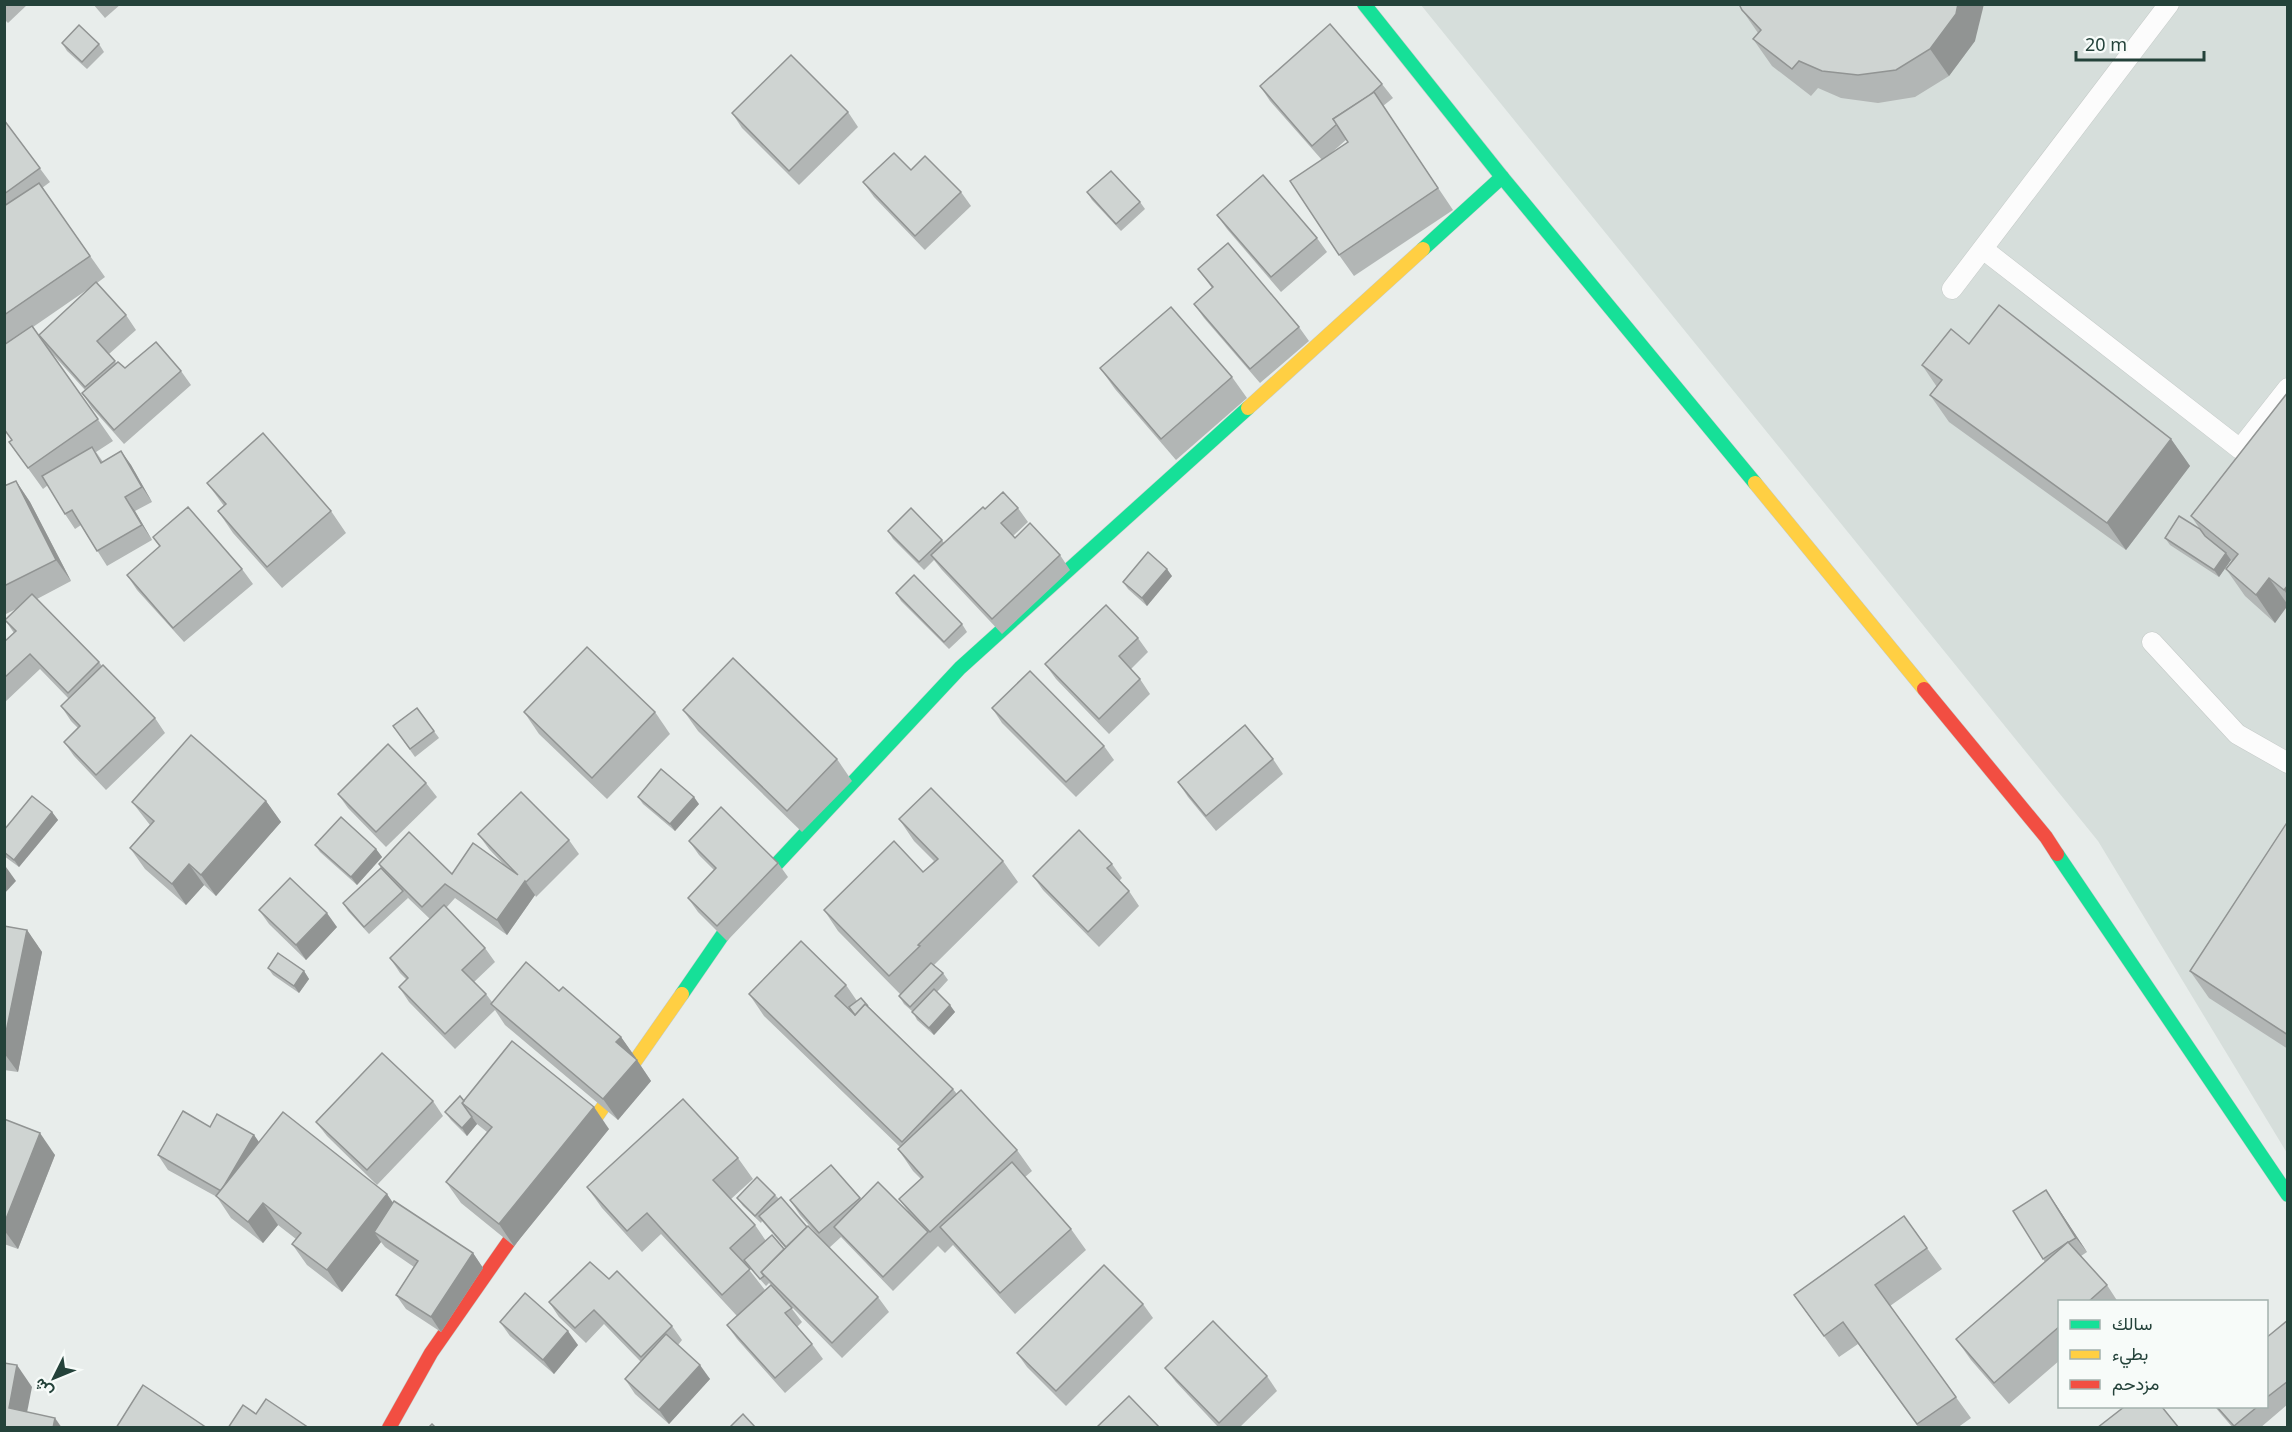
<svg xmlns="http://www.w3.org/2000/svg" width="2292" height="1432" font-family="'Noto Sans',Vazirmatn,sans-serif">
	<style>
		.built { fill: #d6dedb }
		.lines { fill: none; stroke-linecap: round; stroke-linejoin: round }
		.lane-casing { stroke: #c5cac8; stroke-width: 21 }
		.fast-casing { stroke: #c3cbc8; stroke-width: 15 }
		.slow-casing { stroke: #c3cbc8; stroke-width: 15 }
		.jam-casing { stroke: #c3cbc8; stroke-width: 15 }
		.lane { stroke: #fcfcfc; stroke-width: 20 }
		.fast { stroke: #16e098; stroke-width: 14 }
		.slow { stroke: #ffcf43; stroke-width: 14 }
		.jam { stroke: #f24e42; stroke-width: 14 }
		.wall { fill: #b2b6b5; fill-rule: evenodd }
		.shaded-wall { fill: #919493 }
		.building { fill: #cfd4d2; stroke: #919493; stroke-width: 1.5 }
	</style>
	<rect width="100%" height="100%" fill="#e8edeb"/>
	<!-- built -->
	<path class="built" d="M1421 5H2287V1153L2098 841Z"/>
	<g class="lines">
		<defs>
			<g id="lane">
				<path d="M1983 249 2240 449 2288 388"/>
				<path d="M1952 289 2169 4"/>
				<path d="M2152 642 2237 734 2288 763"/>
			</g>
			<g id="fast">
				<path d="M1364 4 1502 177 1755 483"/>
				<path d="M1423 249 1502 177"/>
				<path d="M2057 854 2288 1195"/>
				<path d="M682 994 757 885 960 668 1248 408"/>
			</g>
			<g id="slow">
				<path d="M1248 408 1423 249"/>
				<path d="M1755 483 1924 689"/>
				<path d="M573 1150 682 994"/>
			</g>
			<g id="jam">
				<path d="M1924 689 2046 837 2057 854"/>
				<path d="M389 1428 431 1353 535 1204"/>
			</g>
		</defs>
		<!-- lane casing -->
		<use href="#lane" class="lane-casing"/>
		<!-- fast casing -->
		<use href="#fast" class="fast-casing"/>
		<!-- slow casing -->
		<use href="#slow" class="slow-casing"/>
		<!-- jam casing -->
		<use href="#jam" class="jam-casing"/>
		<!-- lane -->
		<use href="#lane" class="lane"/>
		<!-- fast -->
		<use href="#fast" class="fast"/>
		<!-- slow -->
		<use href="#slow" class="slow"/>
		<!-- jam -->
		<use href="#jam" class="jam"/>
	</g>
	<!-- wall -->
	<g class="wall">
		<path d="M4 4H28L8 23 4 19Z"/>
		<path d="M93 4H121L105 18Z"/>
		<path d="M1742 10 1975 41 1949 76 1915 97 1878 103 1841 98 1818 88 1811 96 1772 66 1753 39 1758 33Z"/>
		<path d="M62 43 99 44 104 52 87 69 67 51Z"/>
		<path d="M1382 84 1393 98 1383 106 1453 210 1354 276 1339 255 1322 160 1270 101 1260 86ZM1347 139 1348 142 1329 155Z"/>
		<path d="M848 112 858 127 799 185 742 128 732 113Z"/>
		<path d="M4 120 50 182 42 188 105 277 97 283 126 315 136 330 109 354 116 363 125 368 181 371 191 385 124 444 92 408 82 393 85 390 49 350 39 335 91 287 33 327 113 441 96 452 103 462 121 451 131 465 152 502 135 511 152 540 107 566 81 525 75 529 65 514 48 485 43 489 9 442 12 440 4 429Z"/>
		<path d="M911 170 961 192 971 206 925 250 874 197 863 182Z"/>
		<path d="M1087 192 1140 202 1145 209 1121 231 1092 200Z"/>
		<path d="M1217 215 1317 238 1327 252 1281 292 1227 229Z"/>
		<path d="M1198 269 1299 327 1309 341 1260 383 1204 318 1194 304 1212 288Z"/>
		<path d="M1922 365 2171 439 2190 466 2126 550 1949 422 1930 395 1937 387Z"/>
		<path d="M1100 368 1232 377 1247 398 1176 460 1115 389Z"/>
		<path d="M2288 392V605L2275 623 2245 596 2226 569 2232 561 2231 560 2219 577 2170 545 2165 538 2200 529 2191 516Z"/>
		<path d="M16 481 30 502 71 581 37 599 99 662 102 666 155 718 165 733 106 790 74 756 64 742 78 728 71 721 61 706 69 699 40 669 4 703V642L14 633 5 620 18 608 4 615V486Z"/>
		<path d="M207 483 331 511 346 533 282 588 233 533 218 511 224 506Z"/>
		<path d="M1018 508 1028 522 1013 536 1015 538 1060 555 1070 570 1002 634 942 570 934 560 924 570 893 539 888 531 942 540 944 543 985 509Z"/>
		<path d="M153 537 242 569 253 584 184 642 137 590 127 575 160 547Z"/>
		<path d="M1172 576 1147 606 1128 589 1123 582Z"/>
		<path d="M896 593 962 624 967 632 949 649 901 601Z"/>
		<path d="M1138 638 1148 652 1131 669 1140 679 1150 694 1109 734 1056 679 1045 664Z"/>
		<path d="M417 708 439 738 415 757 393 726Z"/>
		<path d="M992 708 1104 746 1114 760 1076 797 1002 723Z"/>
		<path d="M683 710 837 759 852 781 802 832 698 731Z"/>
		<path d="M524 712H655L670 734 607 799 539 734Z"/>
		<path d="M1273 759 1283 774 1216 831 1188 797 1178 782Z"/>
		<path d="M426 783 437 797 386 847 348 808 338 794Z"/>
		<path d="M638 797 699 804 675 831 643 804Z"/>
		<path d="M266 801 281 822 216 896 204 885 186 905 145 869 130 848 150 825 132 802Z"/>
		<path d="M52 812 58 820 19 867 4 856V830Z"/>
		<path d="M899 819 1003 861 1018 882 934 965 943 973 948 980 937 992 955 1012 934 1035 917 1020 913 1012 904 1004 899 996 901 995 838 931 824 910 923 872 934 861 914 841Z"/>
		<path d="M2288 821V1049L2209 998 2190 971Z"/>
		<path d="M478 834 569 840 579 854 536 897 535 895 507 935 455 898 446 908 485 948 495 962 474 982 486 994 492 1002 559 991 621 1037 651 1081 618 1120 505 1025 495 1010 455 1049 409 1002 399 987 407 980 400 973 390 958 430 919 406 896 408 898 369 934 348 911 343 903 381 868 379 864 452 874 506 867 489 849Z"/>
		<path d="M689 841 778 863 788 877 727 941 698 912 688 898 714 870 699 855Z"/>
		<path d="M315 845 376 849 382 857 357 885 320 852Z"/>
		<path d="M1112 864 1122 878 1119 881 1129 891 1139 906 1099 947 1043 890 1033 876Z"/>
		<path d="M259 910 337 927 306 960 269 924Z"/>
		<path d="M4 926 27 930 42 952 18 1072 4 1070Z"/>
		<path d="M268 968 304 971 309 979 299 993 273 975Z"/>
		<path d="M846 985 857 1001 868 1006 953 1089 957 1094 1017 1150 1032 1171 1025 1177 1071 1229 1086 1250 1015 1314 953 1245 945 1253 938 1246 893 1291 841 1237 829 1248 878 1297 889 1312 842 1358 786 1301 802 1322 797 1327 812 1344 823 1359 785 1393 737 1339 727 1325 737 1316 661 1234 642 1252 602 1208 587 1187 738 1158 753 1179 731 1199 755 1225 766 1241 784 1249 785 1248 762 1221 761 1223 743 1206 737 1198 775 1195 807 1227 823 1241 800 1215 790 1200 831 1165 861 1199 908 1211 899 1199 921 1179 913 1171 898 1149 900 1147 764 1016 749 994ZM748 1266 766 1286 769 1283 771 1285 765 1290 747 1267Z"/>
		<path d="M433 1101 443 1116 377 1185 327 1136 316 1122Z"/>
		<path d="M464 1101 609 1129 514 1246 461 1203 446 1182 487 1132 477 1124 467 1136 451 1120 445 1112Z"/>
		<path d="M4 1119 55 1155 18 1249 4 1244Z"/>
		<path d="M210 1127 254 1135 259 1143 393 1203 473 1253 483 1268 441 1332 406 1309 396 1295 414 1267 385 1247 381 1242 342 1292 307 1265 292 1244 296 1239 278 1225 263 1243 231 1218 217 1197 168 1170 158 1155Z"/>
		<path d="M2056 1205 2087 1252 2081 1256 2107 1285 2118 1302H2060V1360L2009 1404 1971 1360 1956 1339 2045 1262 2013 1211Z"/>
		<path d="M1904 1216 1942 1269 1890 1306 1971 1418 1957 1428H1919L1858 1344 1839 1357 1794 1295Z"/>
		<path d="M609 1279 672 1326 682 1340 678 1345 710 1379 669 1424 635 1394 625 1379 641 1362 604 1324 586 1343 559 1317 549 1302Z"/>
		<path d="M1143 1304 1153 1318 1066 1406 1027 1367 1017 1353Z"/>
		<path d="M2288 1320V1404L2260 1428H2233L2215 1407H2266V1338Z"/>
		<path d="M500 1322 578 1345 554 1374 510 1336Z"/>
		<path d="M1165 1368 1267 1376 1277 1391 1239 1428H1219L1176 1382Z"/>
	</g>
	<!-- shaded-wall -->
	<g class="shaded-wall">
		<path d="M1958 4H1984L1975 41 1949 76 1930 49Z"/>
		<path d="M2171 439 2190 466 2126 550 2107 523Z"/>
		<path d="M121 451 131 465 152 502 142 487Z"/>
		<path d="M16 481 30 502 71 581 56 560Z"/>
		<path d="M125 497 135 511 152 540 142 525Z"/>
		<path d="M2226 553 2231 560 2219 577 2214 570Z"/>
		<path d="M1167 569 1172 576 1147 606 1142 598Z"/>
		<path d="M2269 578 2288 605 2275 623 2256 595Z"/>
		<path d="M2288 585V596L2284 590Z"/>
		<path d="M694 797 699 804 675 831 670 824Z"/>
		<path d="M266 801 281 822 216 896 201 875Z"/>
		<path d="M52 812 58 820 19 867 14 860Z"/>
		<path d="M376 849 382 857 357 885 351 877Z"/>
		<path d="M189 864 204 885 186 905 172 884Z"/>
		<path d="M6 867 16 881 4 894V868Z"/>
		<path d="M525 881 535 895 507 935 497 920Z"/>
		<path d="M327 913 337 927 306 960 296 945Z"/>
		<path d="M27 930 42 952 18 1072 4 1053V1042Z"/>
		<path d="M304 971 309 979 299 993 294 986Z"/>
		<path d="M950 1005 955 1012 934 1035 929 1028Z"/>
		<path d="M621 1037 636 1058 631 1063 616 1042Z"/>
		<path d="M637 1060 651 1081 618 1120 603 1099Z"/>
		<path d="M594 1107 609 1129 514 1246 499 1224Z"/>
		<path d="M472 1117 477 1124 467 1136 462 1128Z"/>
		<path d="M40 1133 55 1155 18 1249 4 1230V1224Z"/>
		<path d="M254 1135 264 1149 221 1191Z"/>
		<path d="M2046 1190 2056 1205 2087 1252 2076 1238Z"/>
		<path d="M387 1194 402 1216 374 1232 381 1242 342 1292 327 1270Z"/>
		<path d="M263 1203 278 1225 263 1243 248 1222Z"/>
		<path d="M473 1253 483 1268 441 1332 431 1317Z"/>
		<path d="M568 1331 578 1345 554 1374 543 1360Z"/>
		<path d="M17 1365 32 1387 24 1428 9 1408Z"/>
		<path d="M700 1365 710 1379 669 1424 659 1410Z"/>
		<path d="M55 1418 62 1428H53Z"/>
	</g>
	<!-- building -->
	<g class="building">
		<path d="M1739 4H1958L1956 14 1930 49 1896 70 1858 75 1822 71 1799 61 1792 69 1753 39 1761 30 1742 10Z"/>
		<path d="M1330 24 1382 84 1369 96 1333 119 1337 124 1312 146 1260 86Z"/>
		<path d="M79 25 99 44 82 62 62 43Z"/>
		<path d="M791 55 848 112 789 171 732 113Z"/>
		<path d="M1374 92 1438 188 1339 255 1290 181 1348 142 1333 119Z"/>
		<path d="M4 120 40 168 4 194Z"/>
		<path d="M894 153 911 170 925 156 961 192 915 236 863 182Z"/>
		<path d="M1111 171 1140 202 1116 224 1087 192Z"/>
		<path d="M1263 175 1317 238 1271 277 1217 215Z"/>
		<path d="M39 183 90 256 4 315V206Z"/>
		<path d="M1228 243 1299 327 1250 369 1194 304 1213 287 1198 269Z"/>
		<path d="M96 282 126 315 97 341 115 361 85 387 39 335Z"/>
		<path d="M1999 305 2171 439 2107 523 1930 395 1942 380 1922 365 1951 329 1969 344Z"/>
		<path d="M1171 307 1232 377 1161 439 1100 368Z"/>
		<path d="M32 326 98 419 28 468 9 442 12 440 4 429V345Z"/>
		<path d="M156 342 181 371 114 430 82 393 118 362 125 368Z"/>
		<path d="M2288 392V585L2284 590 2269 578 2256 595 2226 569 2238 554 2191 516Z"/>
		<path d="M263 433 331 511 267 567 218 511 226 504 207 483Z"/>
		<path d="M92 447 101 463 121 451 142 487 125 497 142 525 97 551 72 510 65 514 42 476Z"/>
		<path d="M16 481 56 560 4 586V486Z"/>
		<path d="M1003 492 1018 508 1001 523 1015 538 1030 523 1060 555 992 619 931 555 983 507 985 509Z"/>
		<path d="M188 507 242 569 173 628 127 575 160 546 153 537Z"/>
		<path d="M911 508 942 540 919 562 888 531Z"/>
		<path d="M2179 516 2200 529 2205 536 2226 553 2214 570 2165 538Z"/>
		<path d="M1148 552 1167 569 1142 598 1123 582Z"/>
		<path d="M914 575 962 624 944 642 896 593Z"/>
		<path d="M32 594 99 662 68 693 30 654 4 678V642L16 631 5 620Z"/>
		<path d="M1106 605 1138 638 1119 656 1140 679 1099 719 1045 664Z"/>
		<path d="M587 647 655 712 592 778 524 712Z"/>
		<path d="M733 658 837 759 787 811 683 710Z"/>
		<path d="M103 665 155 718 96 775 64 742 80 726 61 706Z"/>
		<path d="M1030 671 1104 746 1066 782 992 708Z"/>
		<path d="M417 708 434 731 410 749 393 726Z"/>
		<path d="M1245 725 1273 759 1206 816 1178 782Z"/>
		<path d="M191 735 266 801 201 875 189 864 172 884 130 848 154 821 132 802Z"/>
		<path d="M388 744 426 783 376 832 338 794Z"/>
		<path d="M661 769 694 797 670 824 638 797Z"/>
		<path d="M931 788 1003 861 918 945 920 946 889 976 824 910 894 841 923 872 938 859 899 819Z"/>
		<path d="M521 792 569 840 526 882 525 881 497 920 445 884 422 907 379 864 409 832 452 874 473 843 518 875 478 834Z"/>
		<path d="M32 796 52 812 14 860 4 852V830Z"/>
		<path d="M721 807 778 863 717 926 688 898 716 868 689 841Z"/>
		<path d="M341 817 376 849 351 877 315 845Z"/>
		<path d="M2288 821V1035L2190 971Z"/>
		<path d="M1079 830 1112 864 1107 868 1129 891 1088 932 1033 876Z"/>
		<path d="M381 868 403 891 364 927 343 903Z"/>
		<path d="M290 878 327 913 296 945 259 910Z"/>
		<path d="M444 905 485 948 462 970 486 994 445 1034 399 987 408 978 390 958Z"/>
		<path d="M4 926 27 930 4 1042Z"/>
		<path d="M801 941 846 985 835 996 855 1015 865 1004 953 1089 902 1142 749 994Z"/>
		<path d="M278 953 304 971 294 986 268 968Z"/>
		<path d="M526 962 559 991 563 987 621 1037 616 1042 637 1060 603 1099 491 1004Z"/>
		<path d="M931 963 943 973 910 1007 899 996Z"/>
		<path d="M934 989 950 1005 929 1028 912 1012Z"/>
		<path d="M861 998 868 1006 865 1004 855 1015 849 1007Z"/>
		<path d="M512 1041 594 1107 499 1224 446 1182 492 1127 462 1103Z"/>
		<path d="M382 1053 433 1101 367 1170 316 1122Z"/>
		<path d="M961 1090 1017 1150 930 1232 899 1199 923 1177 898 1149Z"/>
		<path d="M460 1096 464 1101 462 1103 472 1117 462 1128 445 1112Z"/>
		<path d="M683 1099 738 1158 713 1180 755 1225 730 1248 750 1269 722 1295 647 1213 627 1231 587 1187Z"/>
		<path d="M183 1111 210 1127 217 1114 254 1135 221 1191 158 1155Z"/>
		<path d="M283 1112 387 1194 327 1270 292 1244 301 1233 263 1203 248 1222 216 1196Z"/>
		<path d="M4 1119 40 1133 4 1224Z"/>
		<path d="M1012 1162 1071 1229 1000 1293 940 1227Z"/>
		<path d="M831 1165 860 1198 819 1233 790 1200Z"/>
		<path d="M757 1177 775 1195 755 1216 737 1198Z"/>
		<path d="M878 1182 928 1232 883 1277 834 1227Z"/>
		<path d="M2046 1190 2076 1238 2069 1242H2068L2043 1259 2013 1211Z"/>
		<path d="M781 1197 807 1227 786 1247 759 1216Z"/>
		<path d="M394 1201 473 1253 431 1317 396 1295 418 1261 374 1232Z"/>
		<path d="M1904 1216 1927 1248 1875 1285 1956 1397 1917 1424 1843 1322 1824 1336 1794 1295Z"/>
		<path d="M808 1226 878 1297 832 1343 761 1272Z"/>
		<path d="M772 1235 784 1249 761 1272 764 1276 760 1279 744 1260Z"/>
		<path d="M2068 1242 2107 1285 2088 1302H2060V1326L1994 1383 1956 1339Z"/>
		<path d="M590 1262 609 1279 617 1271 672 1326 641 1357 594 1310 575 1328 549 1302Z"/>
		<path d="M1104 1265 1143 1304 1056 1391 1017 1353Z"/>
		<path d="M771 1285 792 1308 785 1313 812 1344 775 1378 727 1325Z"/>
		<path d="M525 1293 568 1331 543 1360 500 1322Z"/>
		<path d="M2288 1320V1381L2266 1398V1338Z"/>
		<path d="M1213 1321 1267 1376 1219 1423 1165 1368Z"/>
		<path d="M666 1334 700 1365 659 1410 625 1379Z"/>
		<path d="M4 1363 17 1365 9 1408 55 1418 53 1428H4Z"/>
		<path d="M143 1385 207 1428H116Z"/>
		<path d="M1129 1396 1160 1428H1096Z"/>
		<path d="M266 1399 309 1428H228L243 1405 256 1414Z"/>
		<path d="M2124 1407H2162L2179 1428H2097Z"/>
		<path d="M2217 1407H2257L2234 1426Z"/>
		<path d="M743 1414 756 1428H729Z"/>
		<path d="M432 1424 436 1428H428Z"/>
	</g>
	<!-- border -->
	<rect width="2292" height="1432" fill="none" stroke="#24423a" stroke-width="12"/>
	<!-- legend -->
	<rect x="2058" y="1300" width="210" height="108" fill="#f7fbf9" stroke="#a3b1ad" stroke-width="1.5"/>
	<rect x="2070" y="1320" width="30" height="9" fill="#16e098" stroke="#a3b1ad" stroke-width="1.5"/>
	<text x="2112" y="1330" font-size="18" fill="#24423a">سالك</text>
	<rect x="2070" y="1350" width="30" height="9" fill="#ffcf43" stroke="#a3b1ad" stroke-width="1.5"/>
	<text x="2112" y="1360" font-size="18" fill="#24423a">بطيء</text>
	<rect x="2070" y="1380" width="30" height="9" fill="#f24e42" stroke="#a3b1ad" stroke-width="1.5"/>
	<text x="2112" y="1390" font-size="18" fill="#24423a">مزدحم</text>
	<!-- north arrow -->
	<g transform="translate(54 1378) rotate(227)" stroke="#f7fbf9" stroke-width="4.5" paint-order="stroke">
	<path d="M0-4.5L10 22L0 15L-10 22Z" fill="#24423a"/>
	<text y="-9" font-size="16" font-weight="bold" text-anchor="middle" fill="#24423a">ش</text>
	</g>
	<!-- scale -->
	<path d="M2076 51v9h128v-9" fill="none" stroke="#24423a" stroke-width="3"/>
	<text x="2085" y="51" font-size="18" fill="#24423a" stroke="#f7fbf9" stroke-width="4.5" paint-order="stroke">20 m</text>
</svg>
